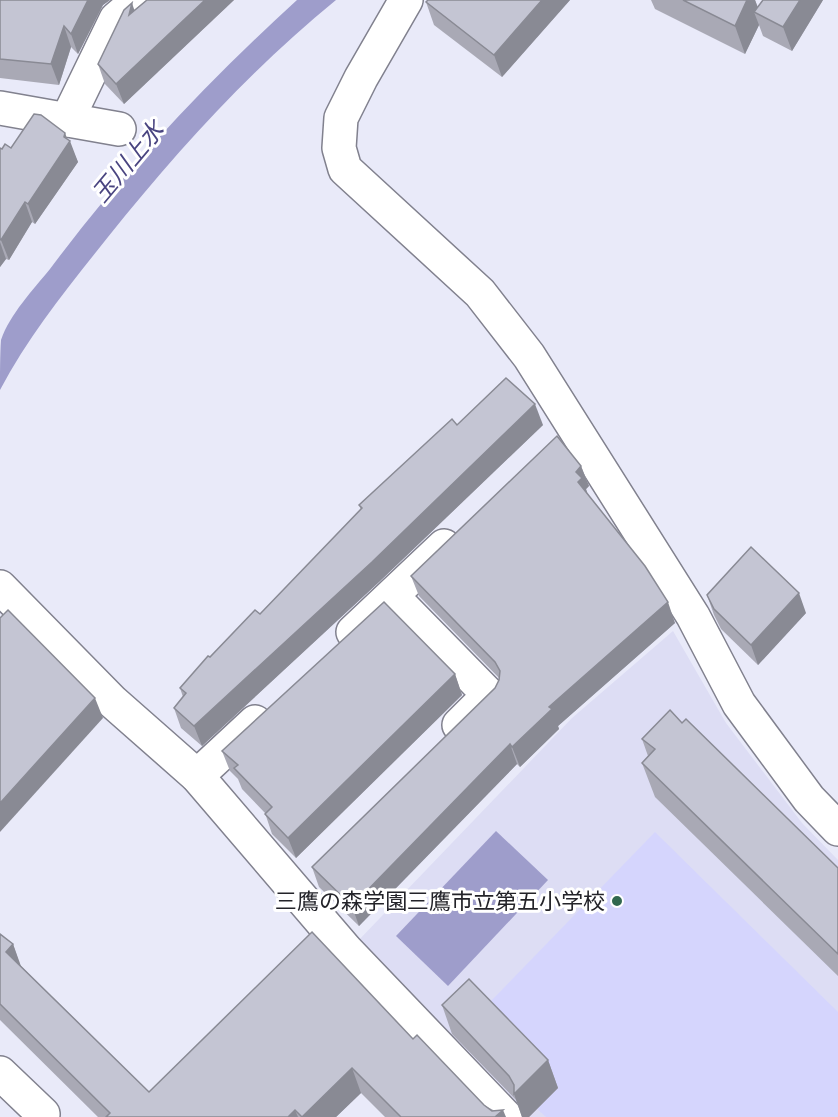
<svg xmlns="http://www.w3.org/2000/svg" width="838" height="1117" font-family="Karla,'Noto Sans JP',sans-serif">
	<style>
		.built { fill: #ddddf4 }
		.pitch { fill: #d5d5fd }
		.water { fill: #9e9dcb }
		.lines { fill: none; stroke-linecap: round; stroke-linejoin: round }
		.minor-casing { stroke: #81818e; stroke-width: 36 }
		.minor { stroke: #fff; stroke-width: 33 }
		.wall { fill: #a9a9b5 }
		.shaded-wall { fill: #898a94 }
		.building { fill: #c4c5d3; stroke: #898a94; stroke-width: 1.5 }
		.poi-dot { fill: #31684f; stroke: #fff; stroke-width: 2 }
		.labels { text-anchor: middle; stroke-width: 6; stroke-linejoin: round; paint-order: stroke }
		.poi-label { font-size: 22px; fill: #232329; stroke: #fff; text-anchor: end }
		.water-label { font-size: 24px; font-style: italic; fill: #494480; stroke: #fff }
	</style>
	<rect width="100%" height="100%" fill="#e9eaf9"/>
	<!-- built -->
	<path class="built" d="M673 631 726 723 802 823 838 860V1117H526L356 943 572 718Z"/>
	<!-- pitch -->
	<path class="pitch" d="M655 832 838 1012V1117H546L457 1036Z"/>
	<!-- water -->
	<g class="water">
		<path d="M297 0H336C250 70 177 151 108 237 69 286 29 335 0 390 0 376 0 354 1 340 10 314 33 290 50 269 123 171 207 82 297 0Z"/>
		<path d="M496 831 548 880 448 986 396 936Z"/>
	</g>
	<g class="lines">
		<defs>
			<g id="minor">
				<path d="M406 0 361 78 341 118 339 148 345 169 480 293 529 356 693 616 739 704 809 799 838 829"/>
				<path d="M0 108 119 129"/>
				<path d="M67 120 116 19 138 0"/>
				<path d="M0 587 113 702 197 776 346 950 506 1117"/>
				<path d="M392 596 489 695 459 725"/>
				<path d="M353 632 444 546"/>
				<path d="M197 776 255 722"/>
				<path d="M0 1073 43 1114 41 1117"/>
			</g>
		</defs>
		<!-- minor casing -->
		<use href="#minor" class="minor-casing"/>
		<!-- minor -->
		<use href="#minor" class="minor"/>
	</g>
	<!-- wall -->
	<g class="wall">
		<path d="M0 0H110L103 5 78 54 71 47 59 85 0 78Z"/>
		<path d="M147 0H234L124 104 105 84 98 64 134 10Z"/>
		<path d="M570 0 502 77 434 25 426 2Z"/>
		<path d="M651 0H755L758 8 823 0 792 51 763 36 759 25 745 54 655 9Z"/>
		<path d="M68 140 78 162 35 224 32 222 9 260 6 259 0 267V148L2 149Z"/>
		<path d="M457 425H543L379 582 202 746 181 728 174 708 183 697 180 688 210 657 260 614 361 510 359 505Z"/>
		<path d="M581 466 589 486 586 489 587 493 675 623 558 726 559 729 520 767 517 764 359 926 319 887 312 867 495 688 499 680 500 679 419 596 411 576Z"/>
		<path d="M707 595 806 613 758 665 721 629 714 615Z"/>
		<path d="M455 674 462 695 296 858 272 834 265 813 242 789 238 779 230 771 222 751Z"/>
		<path d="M642 739 838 868V976L655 797 642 763 648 756Z"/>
		<path d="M0 934 13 944 20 965 149 1092 413 1039 484 1105 506 1117H385L361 1093 336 1117H98L0 1020Z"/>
		<path d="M442 1005 548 1060 558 1088 529 1117H522L516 1100 452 1034Z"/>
	</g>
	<!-- shaded-wall -->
	<g class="shaded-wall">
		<path d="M88 0H110L103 5 78 54 71 34Z"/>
		<path d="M205 0H234L124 104 116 84Z"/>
		<path d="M542 0H570L502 77 494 55Z"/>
		<path d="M747 0H755L761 16 754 12 759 25 745 54 735 26Z"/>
		<path d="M800 0H823L792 51 783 27Z"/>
		<path d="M132 3 139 24 129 15Z"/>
		<path d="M64 26 71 47 59 85 51 64Z"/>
		<path d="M65 133 69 143 70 141 78 162 35 224 28 204Z"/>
		<path d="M25 202 32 222 9 260 1 240Z"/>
		<path d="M0 242 6 259 0 267Z"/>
		<path d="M535 404 543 425 379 582 202 746 194 726Z"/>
		<path d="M581 466 589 486 586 489 589 498 578 482 576 472Z"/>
		<path d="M799 593 806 613 758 665 751 645Z"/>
		<path d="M668 602 675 623 558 726 559 729 520 767 512 747 549 707Z"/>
		<path d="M455 674 462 695 296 858 288 838Z"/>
		<path d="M95 698 103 718 0 832V803Z"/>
		<path d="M510 744 517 764 359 926 352 906Z"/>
		<path d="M13 944 22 969 6 952Z"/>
		<path d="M548 1060 558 1088 529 1117H522L514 1094Z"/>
		<path d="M352 1068 361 1093 336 1117H302Z"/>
		<path d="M295 1110 298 1117H288Z"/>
		<path d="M503 1110 506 1117H495Z"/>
	</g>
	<!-- building -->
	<g class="building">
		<path d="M0 0H88L71 34 64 26 51 64 0 59Z"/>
		<path d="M147 0H205L116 84 98 64 124 10 132 3 129 15Z"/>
		<path d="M428 0H542L494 55 426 2Z"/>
		<path d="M683 0H747L735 26Z"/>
		<path d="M763 0H800L783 27 754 12Z"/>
		<path d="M34 114 41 115 65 133 64 137 70 141 28 204 25 202 1 240 0 239V148L2 149 5 144 11 148Z"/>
		<path d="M506 378 535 404 372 562 194 726 174 708 186 693 180 688 208 656 210 657 255 610 260 614 362 508 359 505 452 419 457 425Z"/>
		<path d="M557 436 581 466 576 472 582 478 578 482 645 566 668 602 549 707 552 709 512 747 510 744 352 906 312 867 495 688 499 680 500 671 495 662 411 576Z"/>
		<path d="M751 547 799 593 751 645 714 609 707 595Z"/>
		<path d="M384 602 455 674 288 838 265 814 272 807 234 768 238 765 222 751Z"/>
		<path d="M8 610 95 698 0 803V618Z"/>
		<path d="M670 710 682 723 686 719 838 868V954L642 763 655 749 642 739Z"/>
		<path d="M312 932 413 1039 417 1035 484 1105 492 1111 503 1110 495 1117H401L352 1068 302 1117 295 1110 288 1117H106L110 1113 0 1004V934L13 944 6 952 149 1092Z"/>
		<path d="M469 979 548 1060 514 1094V1085L509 1076 442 1005Z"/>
	</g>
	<!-- markers -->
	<circle class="poi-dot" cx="617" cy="901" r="6"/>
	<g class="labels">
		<!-- poi labels -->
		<g class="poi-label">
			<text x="605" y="909">三鷹の森学園三鷹市立第五小学校</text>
		</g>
		<!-- water labels -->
		<g class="water-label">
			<text transform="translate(128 162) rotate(-50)" y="8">玉川上水</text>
		</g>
	</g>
</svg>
